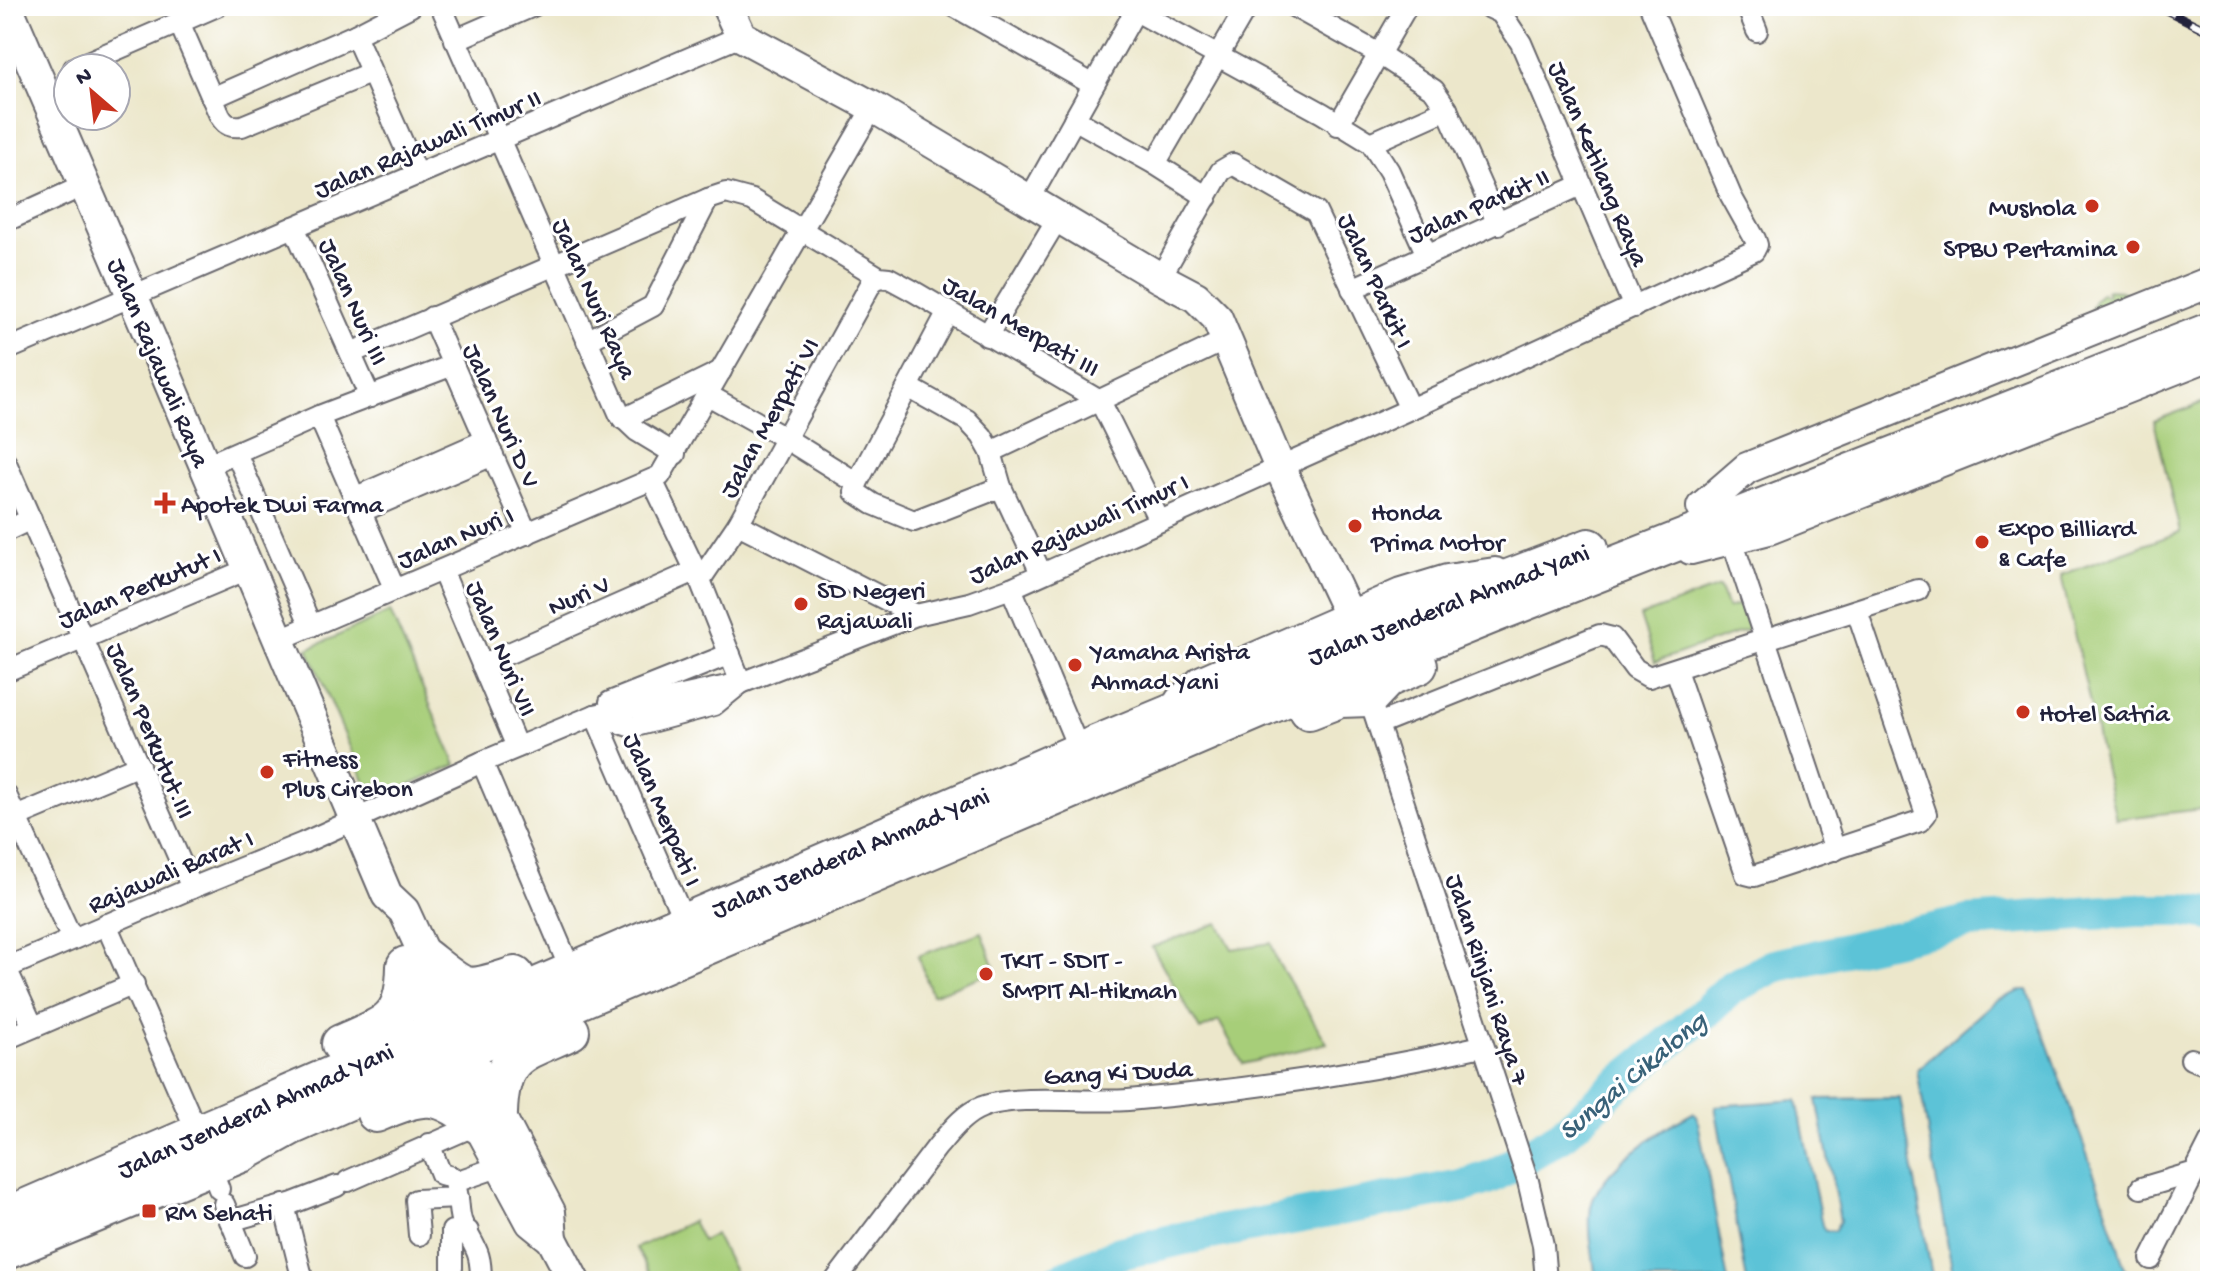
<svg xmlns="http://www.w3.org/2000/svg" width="2216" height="1287" font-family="'Gochi Hand',sans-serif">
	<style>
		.green { fill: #a7ce79; stroke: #64785a; stroke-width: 2 }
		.water { fill: #5bc3d7; stroke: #3e7289; stroke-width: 2 }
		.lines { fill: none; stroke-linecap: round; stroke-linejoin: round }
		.river { stroke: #5bc3d7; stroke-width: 34 }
		.street-casing { stroke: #69676d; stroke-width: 24 }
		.secondary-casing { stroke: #69676d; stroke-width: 34 }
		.highway-casing { stroke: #69676d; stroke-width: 42 }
		.street { stroke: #fff; stroke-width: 20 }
		.secondary { stroke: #fff; stroke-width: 30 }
		.highway { stroke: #fff; stroke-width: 38 }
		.rail-casing { stroke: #22223b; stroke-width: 9 }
		.rail { stroke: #fff; stroke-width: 6; stroke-dasharray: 18; stroke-linecap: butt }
		.poi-dot { fill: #c8321e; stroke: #fff; stroke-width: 3 }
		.labels { text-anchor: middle; stroke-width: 6; stroke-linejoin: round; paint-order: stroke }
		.street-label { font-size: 26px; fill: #22223b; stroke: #fff }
		.poi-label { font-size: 26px; fill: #22223b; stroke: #fff; text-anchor: start }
		.water-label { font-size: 28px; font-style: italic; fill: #396279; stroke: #fff }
	</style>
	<rect width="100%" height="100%" fill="#fff"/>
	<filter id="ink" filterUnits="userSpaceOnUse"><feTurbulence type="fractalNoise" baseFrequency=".0125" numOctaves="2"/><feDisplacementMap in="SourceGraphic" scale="16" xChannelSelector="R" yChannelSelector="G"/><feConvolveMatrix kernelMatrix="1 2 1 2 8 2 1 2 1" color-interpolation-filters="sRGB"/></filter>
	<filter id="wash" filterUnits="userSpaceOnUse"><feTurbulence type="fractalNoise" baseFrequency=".006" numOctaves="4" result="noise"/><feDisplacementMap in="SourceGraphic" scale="32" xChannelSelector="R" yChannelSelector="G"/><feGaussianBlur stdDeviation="1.8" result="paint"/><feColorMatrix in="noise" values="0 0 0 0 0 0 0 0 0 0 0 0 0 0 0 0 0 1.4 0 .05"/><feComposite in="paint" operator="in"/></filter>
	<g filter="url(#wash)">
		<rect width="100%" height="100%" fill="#ece7cb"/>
		<!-- green -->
		<g class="green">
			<path d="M2106 290 2120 291 2131 295 2090 313 2095 300 2102 293 2105 296 2108 295Z"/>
			<path d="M2210 400V808L2116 819 2061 575 2180 532 2154 421Z"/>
			<path d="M1719 587 1728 608 1740 604 1749 629 1655 662 1640 616Z"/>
			<path d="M390 612 456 765 373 801 308 649Z"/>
			<path d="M1218 923 1232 949 1271 943 1277 961 1327 1043 1243 1064 1219 1021 1200 1030 1152 947Z"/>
			<path d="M982 932 996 971 932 995 918 956Z"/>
			<path d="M692 1221 702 1241 715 1234 739 1281H654L636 1248Z"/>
		</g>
		<!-- water -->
		<g class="water">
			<path d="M2022 990H2028L2100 1190 2129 1281H1954L1917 1070 1995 1001Z"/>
			<path d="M1900 1098 1933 1281H1747L1715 1106 1797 1100 1822 1225 1825 1231H1834L1840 1221 1817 1099Z"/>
			<path d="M1693 1113 1697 1116 1728 1281H1596C1594 1258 1587 1230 1591 1207 1598 1170 1662 1129 1693 1113Z"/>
		</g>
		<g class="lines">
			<!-- river -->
			<path class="river" d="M1057 1281 1120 1253 1185 1238 1467 1185 1493 1176 1562 1135 1610 1091 1698 1019 1731 988 1774 966 1968 922 2136 910H2183L2210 914"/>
		</g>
	</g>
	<g filter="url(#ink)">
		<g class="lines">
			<defs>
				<g id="street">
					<path d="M441 6 620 415 637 431 675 454"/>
					<path d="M954 6 1092 84"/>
					<path d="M1127 6 1322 113 1371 143 1389 171 1427 255"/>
					<path d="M1293 6 1379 54 1434 90 1447 109 1498 224"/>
					<path d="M1486 6 1501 13 1521 43 1634 307"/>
					<path d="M1747 6 1757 31"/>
					<path d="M179 22 220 116C226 126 231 127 242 126L370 73"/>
					<path d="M355 35 417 175"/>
					<path d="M455 40 533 6"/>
					<path d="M74 68 217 6"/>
					<path d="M212 98 355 35 411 6"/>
					<path d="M1074 119 1155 164 1207 197"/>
					<path d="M1338 125 1407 6"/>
					<path d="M1371 143 1447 109"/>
					<path d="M1155 164 1247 6"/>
					<path d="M1029 200 1138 6"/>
					<path d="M6 221 85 185"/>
					<path d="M294 227 370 397"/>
					<path d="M1160 278 1221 171 1233 164 1316 212 1410 409"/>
					<path d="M1352 289 1581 185"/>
					<path d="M947 313 857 483 855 492 873 504 914 521 1001 487"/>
					<path d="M432 317 527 534"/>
					<path d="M987 336 1059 216"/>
					<path d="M587 341 653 306 708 199"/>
					<path d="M6 350 741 36"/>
					<path d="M351 353 708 199 726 193 752 200 879 277 889 278 913 291 1100 401 1159 520"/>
					<path d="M908 387 967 420 982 436 991 452 1001 487 1041 573"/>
					<path d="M708 395 785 438 857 483"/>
					<path d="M319 416 395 590"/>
					<path d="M623 419 721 371"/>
					<path d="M991 452 1228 339"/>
					<path d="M236 453 311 626"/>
					<path d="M6 463 192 888"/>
					<path d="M205 466 319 416 453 365"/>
					<path d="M354 498 486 440"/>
					<path d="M360 512 493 455"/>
					<path d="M738 524 916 615"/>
					<path d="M6 531 31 519"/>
					<path d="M1732 540 1835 850"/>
					<path d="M442 570 517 747"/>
					<path d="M700 580 738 524 872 282 879 277"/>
					<path d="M1011 588 1080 752"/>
					<path d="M278 640 660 476 873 107"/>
					<path d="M482 665 695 571"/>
					<path d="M1676 670 1746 874 1754 876 1920 821 1926 814 1857 611"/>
					<path d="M6 671 248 569"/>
					<path d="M1369 697 1528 1181 1543 1245 1546 1281"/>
					<path d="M610 702 730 654"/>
					<path d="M595 715 685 923"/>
					<path d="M596 715 632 727 714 705 741 683 700 580 652 480"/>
					<path d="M1378 724 1600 635 1612 638 1635 669 1649 677 1918 590"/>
					<path d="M482 762 571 971"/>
					<path d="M6 795 72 939"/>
					<path d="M6 821 139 765"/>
					<path d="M106 924 194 1125"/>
					<path d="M6 968 192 888 303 843 482 762 595 715 741 683 916 615 969 603 1011 588 1410 409 1754 251 1757 245 1755 239 1731 196 1650 6"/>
					<path d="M6 968 33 1027"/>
					<path d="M6 1039 134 984"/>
					<path d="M2191 1059 2210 1066"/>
					<path d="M429 1144 441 1174 452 1177 455 1182"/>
					<path d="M210 1166 219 1189"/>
					<path d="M348 1181 478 1124"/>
					<path d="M2141 1188 2195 1172"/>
					<path d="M458 1198C459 1206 459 1218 463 1225 476 1250 481 1251 481 1281"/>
					<path d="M224 1204 245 1256"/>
					<path d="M284 1205 303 1281"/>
					<path d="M230 1221 293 1203 337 1186"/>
					<path d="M419 1235 416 1200 458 1198 455 1182 501 1166"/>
					<path d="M2151 1259 2210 1142"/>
					<path d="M452 1268V1231H468"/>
					<path d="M835 1281 937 1147C950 1132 963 1114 982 1107 1015 1094 1089 1103 1128 1100 1247 1090 1365 1073 1482 1046"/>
				</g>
				<g id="secondary">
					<path d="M7 6 163 367 387 895 404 911 483 1083 550 1212 552 1239"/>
					<path d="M727 6 741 36 873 107 1160 278 1196 297 1217 318 1280 468 1349 615"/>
					<path d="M1702 507 1747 468 2210 282"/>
					<path d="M1691 549 1769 529 2210 355"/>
					<path d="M1180 701 1202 681 1401 594 1447 580 1495 573"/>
					<path d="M405 965 464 1098 531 1222 552 1239 574 1281"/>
				</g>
				<g id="highway">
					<path d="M1309 710 1340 698 1369 697 1387 678 1418 665"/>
					<path d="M425 958C469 993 463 992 515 976"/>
					<path d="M341 1044C387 1024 405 1022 406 966"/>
					<path d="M376 1113C423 1093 438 1089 478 1124"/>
					<path d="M498 1113C500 1053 521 1053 570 1031"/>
					<path d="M6 1217 1084 750 1356 637 1589 548"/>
					<path d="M6 1250 241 1153 290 1126 513 1028 1299 692 1497 612 2210 332"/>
				</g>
			</defs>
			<!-- street casing -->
			<use href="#street" class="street-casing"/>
			<!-- secondary casing -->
			<use href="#secondary" class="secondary-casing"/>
			<!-- highway casing -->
			<use href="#highway" class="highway-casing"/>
			<!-- street -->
			<use href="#street" class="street"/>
			<!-- secondary -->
			<use href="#secondary" class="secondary"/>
			<!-- highway -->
			<use href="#highway" class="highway"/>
			<defs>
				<path id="rail" d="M2158 6 2210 32"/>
			</defs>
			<!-- rail casing -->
			<use href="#rail" class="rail-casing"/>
			<!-- rail -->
			<use href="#rail" class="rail"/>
		</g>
	</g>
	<!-- markers -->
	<g class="poi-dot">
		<circle cx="2092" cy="206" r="8"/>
		<circle cx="2133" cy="247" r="8"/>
		<path d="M161 491h8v8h8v8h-8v8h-8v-8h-8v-8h8z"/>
		<circle cx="1355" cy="526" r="8"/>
		<circle cx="1982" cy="542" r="8"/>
		<circle cx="801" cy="604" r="8"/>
		<circle cx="1075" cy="665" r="8"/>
		<circle cx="2023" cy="712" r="8"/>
		<circle cx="267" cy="772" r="8"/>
		<circle cx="986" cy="974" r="8"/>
		<rect x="141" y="1203" width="16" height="16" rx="4"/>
	</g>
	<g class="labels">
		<!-- street labels -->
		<g class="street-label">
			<text transform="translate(427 142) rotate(-23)" y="9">Jalan Rajawali Timur II</text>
			<text transform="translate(1600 163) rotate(67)" y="9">Jalan Ketilang Raya</text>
			<text transform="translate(1478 204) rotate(-24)" y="9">Jalan Parkit II</text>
			<text transform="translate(1377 280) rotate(65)" y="9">Jalan Parkit I</text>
			<text transform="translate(596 298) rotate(66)" y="9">Jalan Nuri Raya</text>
			<text transform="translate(355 301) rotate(66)" y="9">Jalan Nuri III</text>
			<text transform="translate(1022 325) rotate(30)" y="9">Jalan Merpati III</text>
			<text transform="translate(160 362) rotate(67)" y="9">Jalan Rajawali Raya</text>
			<text transform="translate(503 415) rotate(66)" y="9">Jalan Nuri D V</text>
			<text transform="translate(768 417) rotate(-61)" y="9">Jalan Merpati VI</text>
			<text transform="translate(1078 527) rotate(-24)" y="9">Jalan Rajawali Timur I</text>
			<text transform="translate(455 536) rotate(-23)" y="9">Jalan Nuri I</text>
			<text transform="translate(139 586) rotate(-23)" y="9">Jalan Perkutut I</text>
			<text transform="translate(578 594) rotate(-24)" y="9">Nuri V</text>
			<text transform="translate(1448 603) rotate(-21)" y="9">Jalan Jenderal Ahmad Yani</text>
			<text transform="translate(503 648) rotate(67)" y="9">Jalan Nuri VII</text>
			<text transform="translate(152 730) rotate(67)" y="9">Jalan Perkutut.III</text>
			<text transform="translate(664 809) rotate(67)" y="9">Jalan Merpati I</text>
			<text transform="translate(850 851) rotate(-23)" y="9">Jalan Jenderal Ahmad Yani</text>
			<text transform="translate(170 870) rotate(-23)" y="9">Rajawali Barat I</text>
			<text transform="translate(1489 979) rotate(72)" y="9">Jalan Rinjani Raya 7</text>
			<text transform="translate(1118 1071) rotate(-3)" y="9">Gang Ki Duda</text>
			<text transform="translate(255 1109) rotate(-24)" y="9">Jalan Jenderal Ahmad Yani</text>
		</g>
		<!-- poi labels -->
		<g class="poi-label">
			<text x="2076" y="215" text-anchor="end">Mushola</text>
			<text x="2117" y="256" text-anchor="end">SPBU Pertamina</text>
			<text x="181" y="512">Apotek Dwi Farma</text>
			<text x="1371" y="520">Honda<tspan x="1371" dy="30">Prima Motor</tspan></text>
			<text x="1998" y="536">Expo Billiard<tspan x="1998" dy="30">&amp; Cafe</tspan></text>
			<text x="817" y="598">SD Negeri<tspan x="817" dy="30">Rajawali</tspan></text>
			<text x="1091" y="659">Yamaha Arista<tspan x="1091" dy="30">Ahmad Yani</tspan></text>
			<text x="2039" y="721">Hotel Satria</text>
			<text x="283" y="766">Fitness<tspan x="283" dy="30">Plus Cirebon</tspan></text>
			<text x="1002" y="968">TKIT - SDIT -<tspan x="1002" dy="30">SMPIT Al-Hikmah</tspan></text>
			<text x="165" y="1220">RM Sehati</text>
		</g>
		<!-- water labels -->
		<g class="water-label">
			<text transform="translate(1631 1074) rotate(-40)" y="10">Sungai Cikalong</text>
		</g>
	</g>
	<!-- margin -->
	<rect width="2216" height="1287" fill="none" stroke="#fff" stroke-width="32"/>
	<!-- north arrow -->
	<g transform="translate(92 92) rotate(332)"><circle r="38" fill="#ffffff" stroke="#a7a7b1" stroke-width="2"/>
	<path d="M0-6L14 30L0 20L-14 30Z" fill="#c8321e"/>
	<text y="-12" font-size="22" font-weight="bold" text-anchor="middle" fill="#22223b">N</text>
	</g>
</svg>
